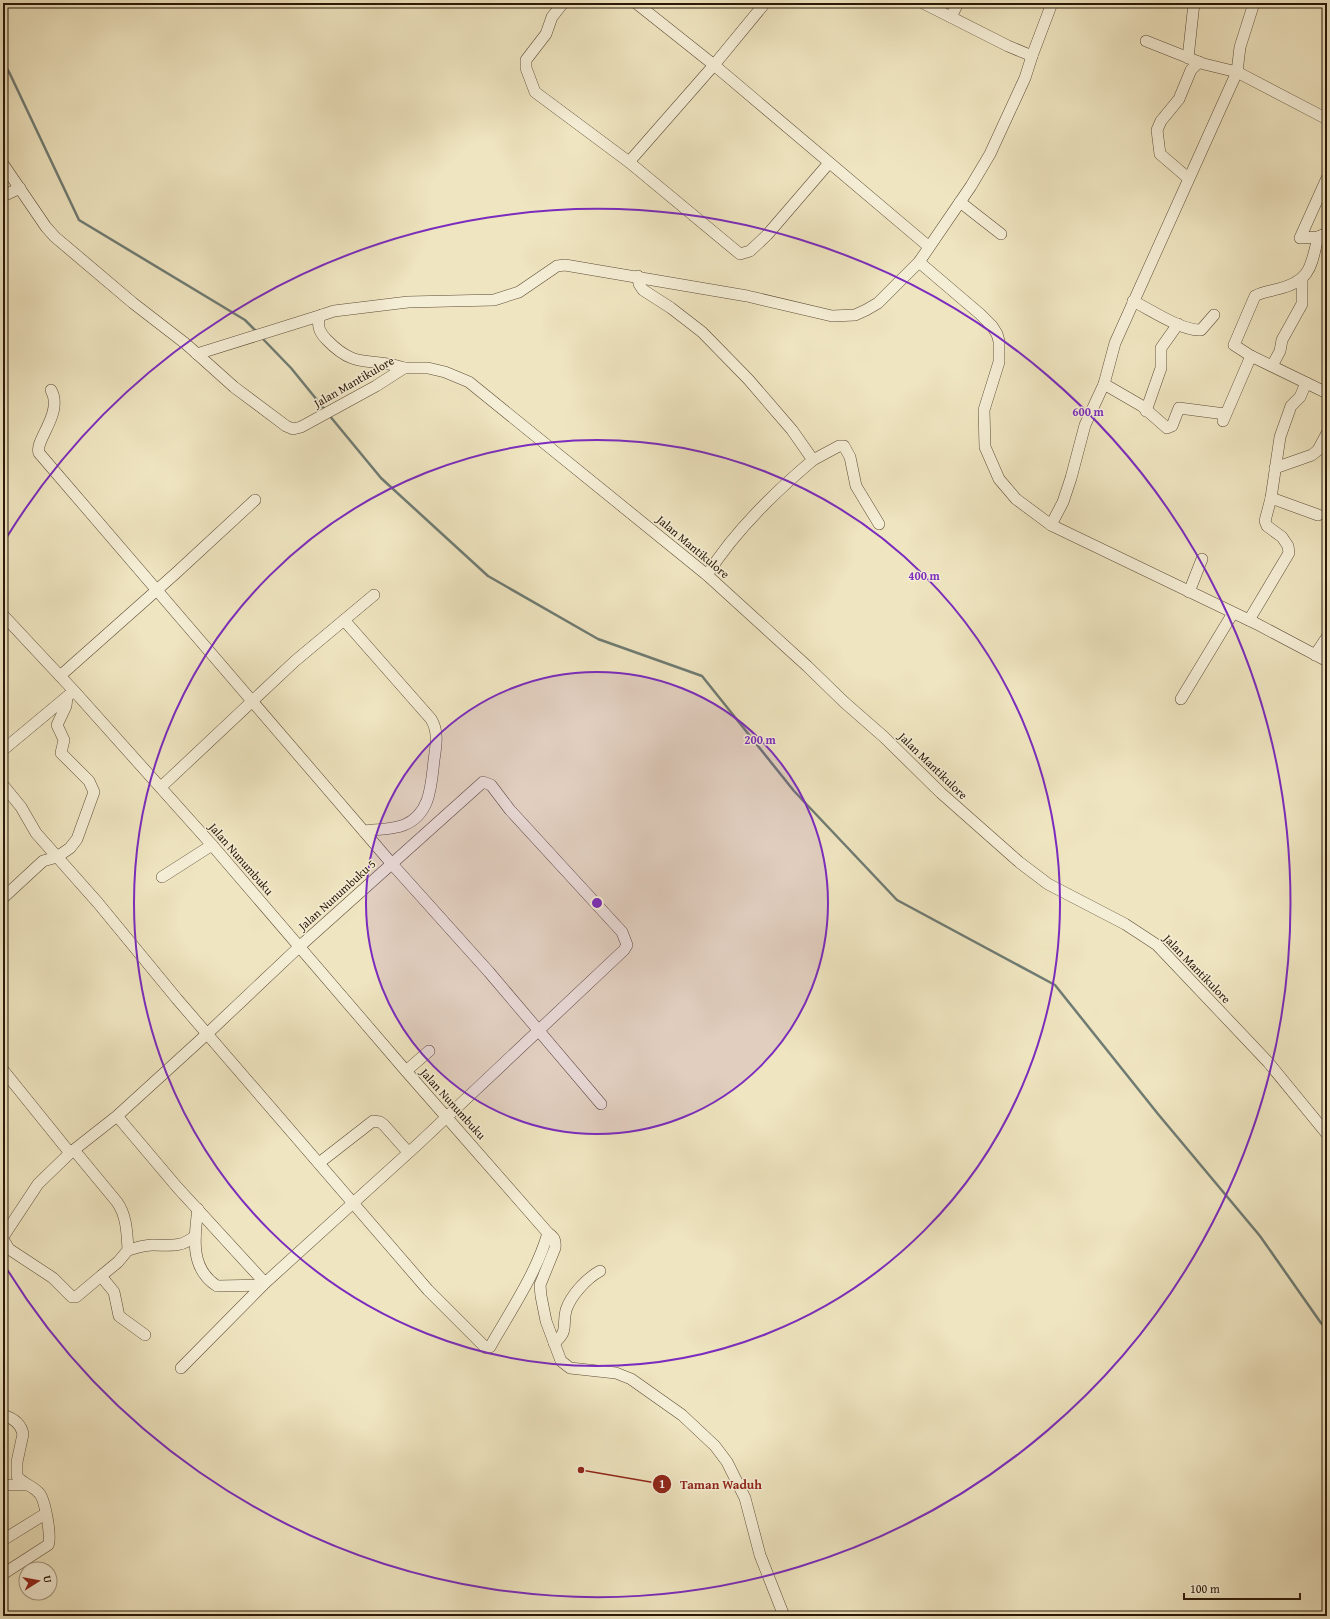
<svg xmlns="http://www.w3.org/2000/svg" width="1330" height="1619" font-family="'Gentium Book Plus',serif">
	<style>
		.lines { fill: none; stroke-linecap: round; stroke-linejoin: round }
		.stream { stroke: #6f7b73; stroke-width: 2.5 }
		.minor-casing { stroke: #5c4b35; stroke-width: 12 }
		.minor { stroke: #f5eed6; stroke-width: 11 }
		.ring { fill: none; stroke: #7b2cbf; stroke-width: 2 }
		.labels { text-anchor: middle; stroke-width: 3; stroke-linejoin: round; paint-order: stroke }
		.street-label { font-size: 12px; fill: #2b1807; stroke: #f5eed6 }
		.centre { fill: #7b2cbf; stroke: #f5eed6; stroke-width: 2 }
		.ring-label { font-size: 12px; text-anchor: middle; font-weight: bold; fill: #7b2cbf; stroke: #f5eed6; stroke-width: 3; stroke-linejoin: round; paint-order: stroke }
		.leader { fill: none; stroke: #8f2418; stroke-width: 1.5 }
		.callout-dot { fill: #8f2418; stroke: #f5eed6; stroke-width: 1.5 }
		.mark-label { font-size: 12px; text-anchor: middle; font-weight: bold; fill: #fff }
		.callout-label { font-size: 13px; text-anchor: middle; font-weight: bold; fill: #8f2418; stroke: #f5eed6; stroke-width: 3; stroke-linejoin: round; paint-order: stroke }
	</style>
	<rect width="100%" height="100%" fill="#efe5c0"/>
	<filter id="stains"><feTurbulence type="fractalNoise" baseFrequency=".005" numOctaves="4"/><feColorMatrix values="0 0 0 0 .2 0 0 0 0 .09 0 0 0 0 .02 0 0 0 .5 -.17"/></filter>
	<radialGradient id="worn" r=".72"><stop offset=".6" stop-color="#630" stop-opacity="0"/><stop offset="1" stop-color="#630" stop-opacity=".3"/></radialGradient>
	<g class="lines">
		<!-- stream -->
		<g class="stream">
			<path d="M3 62 10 74 79 220 245 320 256 331"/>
			<path d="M262 338 291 368 326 411"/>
			<path d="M329 415 381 478 488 576 598 639 702 676 794 791 897 900 1055 985 1158 1114 1260 1236 1321 1323 1327 1328"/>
		</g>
		<defs>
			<g id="minor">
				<path d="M563 3 552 17 546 34 526 60V68L535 92 629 162 740 254 750 251 767 235 829 163"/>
				<path d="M636 3 714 65 928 246"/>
				<path d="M923 3 1008 46 1032 56"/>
				<path d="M951 17 958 3"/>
				<path d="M1146 41 1204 64 1237 72 1327 119"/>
				<path d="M1188 58 1194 3"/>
				<path d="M629 162 714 65 765 3"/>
				<path d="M3 164 46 227 55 237 133 303 186 344 234 387 286 426 293 429 301 427 376 386 404 368H428L445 372 469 382 707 575 807 666 844 702 884 737 941 793 1019 862 1048 884 1125 924 1157 945 1268 1062 1327 1134"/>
				<path d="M1188 178 1160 154 1157 130 1161 121 1179 99 1191 70 1199 62"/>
				<path d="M1327 178 1300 238 1318 237 1327 233"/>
				<path d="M3 196 20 188"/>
				<path d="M960 202 1001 234"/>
				<path d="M1318 237C1311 266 1311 281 1278 289 1270 291 1262 292 1255 296L1234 345 1251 356 1327 393"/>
				<path d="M919 262 980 314 992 326 997 334 999 341V362L984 410 985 447 999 479 1016 499 1051 525 1257 624 1327 661"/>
				<path d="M638 276 639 284 643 290 671 308 702 332 748 379 792 430 813 460C775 492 734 532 707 575"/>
				<path d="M1133 301C1151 310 1182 331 1201 330L1214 315"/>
				<path d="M197 354 322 315"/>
				<path d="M1272 366 1280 351 1282 340 1302 304V279"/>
				<path d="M404 368C370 356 357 371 327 340 321 334 317 328 319 318L322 315 334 311 408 302 494 300 519 292 557 266 565 265 747 296 832 316 855 315 866 310 878 303 919 262 971 186 990 154 1025 78 1032 56 1052 3"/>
				<path d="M1104 384 1142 406 1167 428 1172 426 1179 408 1225 414"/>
				<path d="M51 390C64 413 34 441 39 453L392 864 489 972 601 1104"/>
				<path d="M1146 411 1161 368V348L1178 324"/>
				<path d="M1223 421 1251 356"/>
				<path d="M813 460 839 446H844L850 457 856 486 879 524"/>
				<path d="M1275 468 1312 455 1318 450 1327 433"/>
				<path d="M1271 498 1318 515"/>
				<path d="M1051 525 1063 502 1071 478 1085 425 1104 384 1115 343 1237 72 1240 47 1254 3"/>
				<path d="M1189 592 1202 559"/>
				<path d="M3 615 75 692 212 845 406 1071 548 1233C554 1237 556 1240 555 1248L540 1285 541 1296 546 1321 561 1361 570 1368 616 1373 631 1379 682 1415 715 1446 727 1462 745 1498 760 1555 784 1616"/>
				<path d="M344 620 431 719C439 732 436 746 434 760 431 785 431 814 404 825 392 830 376 829 364 831"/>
				<path d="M1249 620 1289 553 1288 546 1282 537 1267 526 1265 521 1271 498 1280 437 1291 406 1300 397 1306 383"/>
				<path d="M1315 655 1327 637"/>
				<path d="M60 676 176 573 255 500"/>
				<path d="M1181 699 1233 613"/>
				<path d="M3 750 69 695"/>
				<path d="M3 785 21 807 36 833 98 903 177 999 428 1290 486 1348 490 1347C511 1310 536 1274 548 1233"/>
				<path d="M161 787 295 661 374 595"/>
				<path d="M162 877 212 845"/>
				<path d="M3 898 43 861 57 857 70 848 77 839 94 792 89 781 61 753 64 740 57 725 66 706 67 697"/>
				<path d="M3 1070 70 1153 117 1116 208 1033 299 947 483 782 491 785 510 810 622 932 627 945 624 950 417 1145 265 1283 177 1187 117 1116"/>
				<path d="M406 1071 429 1051"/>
				<path d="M74 1150 117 1202C127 1216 127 1234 128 1250L118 1262 101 1276"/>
				<path d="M319 1163 373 1121 380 1122 384 1125 408 1152"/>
				<path d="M198 1209C194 1237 190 1269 217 1286L263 1285"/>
				<path d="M3 1237 38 1184 70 1153"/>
				<path d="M3 1239 9 1249 53 1278 72 1297H76L101 1276 114 1292 119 1316 145 1335"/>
				<path d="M128 1250C136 1248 144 1245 153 1245 170 1245 181 1248 195 1236"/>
				<path d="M554 1343C569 1331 562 1326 566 1310 571 1295 587 1278 600 1271"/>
				<path d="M181 1368 265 1283"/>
				<path d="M3 1415C13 1418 21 1423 23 1434L17 1462V1476C23 1484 33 1486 39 1493 45 1499 52 1538 48 1545L3 1574"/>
				<path d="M3 1485H26"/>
				<path d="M3 1540 45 1514"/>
			</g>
		</defs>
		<!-- minor casing -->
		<use href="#minor" class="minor-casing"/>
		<!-- minor -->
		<use href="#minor" class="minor"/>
	</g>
	<!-- distance rings -->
	<circle cx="597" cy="903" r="231" fill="#7b2cbf" fill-opacity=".12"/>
	<g class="ring">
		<circle cx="597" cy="903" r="231"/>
		<circle cx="597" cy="903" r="463"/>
		<path d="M5 540A694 694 0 1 1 5 1266"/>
	</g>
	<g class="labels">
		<!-- street labels -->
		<g class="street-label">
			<text transform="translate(354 382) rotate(-30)" y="4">Jalan Mantikulore</text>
			<text transform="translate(693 547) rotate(40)" y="4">Jalan Mantikulore</text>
			<text transform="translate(933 766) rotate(44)" y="4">Jalan Mantikulore</text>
			<text transform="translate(241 859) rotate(49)" y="4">Jalan Nunumbuku</text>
			<text transform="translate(337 895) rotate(-42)" y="4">Jalan Nunumbuku 5</text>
			<text transform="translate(1197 969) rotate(46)" y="4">Jalan Mantikulore</text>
			<text transform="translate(453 1104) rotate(48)" y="4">Jalan Nunumbuku</text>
		</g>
	</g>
	<circle cx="597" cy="903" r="6" class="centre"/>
	<g class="ring-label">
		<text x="1088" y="416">600 m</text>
		<text x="924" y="580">400 m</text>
		<text x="760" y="744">200 m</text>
	</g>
	<!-- callouts -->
	<path class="leader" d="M581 1470L662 1484"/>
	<g class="callout-dot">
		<circle cx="581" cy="1470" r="4"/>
		<circle cx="662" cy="1484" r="10"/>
	</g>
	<g class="mark-label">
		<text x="662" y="1488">1</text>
	</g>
	<g class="callout-label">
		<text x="721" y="1489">Taman Waduh</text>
	</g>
	<!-- margin -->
	<rect width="1330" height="1619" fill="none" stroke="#efe5c0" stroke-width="16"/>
	<rect x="4" y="4" width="1322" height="1611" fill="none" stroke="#2b1807" stroke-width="2"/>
	<rect x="8" y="8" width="1314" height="1603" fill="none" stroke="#2b1807"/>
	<!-- north arrow -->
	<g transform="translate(38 1581) rotate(79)"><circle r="19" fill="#f5eed6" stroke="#a49883"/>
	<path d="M0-3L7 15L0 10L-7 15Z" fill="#8f2418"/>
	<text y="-6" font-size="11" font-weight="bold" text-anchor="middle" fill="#2b1807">U</text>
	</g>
	<!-- scale -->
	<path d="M1184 1593v6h116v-6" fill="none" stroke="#2b1807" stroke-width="2"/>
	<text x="1190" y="1593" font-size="12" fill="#2b1807" stroke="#f5eed6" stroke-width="3" paint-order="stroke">100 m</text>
	<rect width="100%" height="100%" filter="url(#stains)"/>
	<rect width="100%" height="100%" fill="url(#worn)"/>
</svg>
